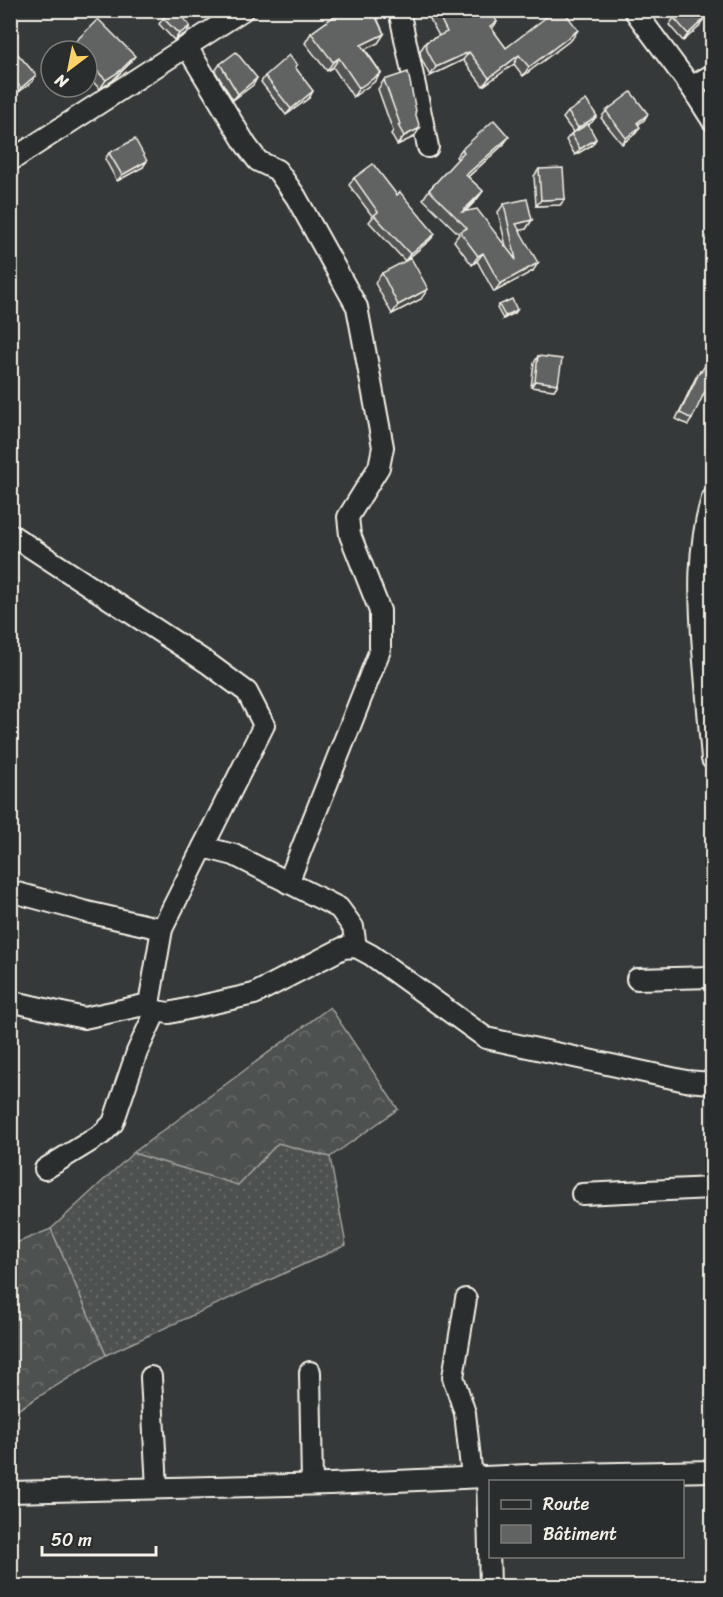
<svg xmlns="http://www.w3.org/2000/svg" width="723" height="1597" font-family="Sriracha,sans-serif">
	<style>
		.grass { fill: url(#grass-dots); stroke: #a1a19c; stroke-width: 1.5 }
		.forest { fill: url(#forest-crowns); stroke: #a1a19c; stroke-width: 1.5 }
		.lines { fill: none; stroke-linecap: round; stroke-linejoin: round }
		.minor-casing { stroke: #f4f1e8; stroke-width: 24 }
		.minor { stroke: #2a2d2e; stroke-width: 20 }
		.wall { fill: #535554; stroke: #f4f1e8; stroke-width: 1.5 }
		.shaded-wall { fill: #444545; stroke: #f4f1e8; stroke-width: 1.5 }
		.building { fill: #616362; stroke: #f4f1e8; stroke-width: 1.5 }
	</style>
	<defs>
		<pattern id="grass-dots" width="8" height="8" patternUnits="userSpaceOnUse" patternTransform="scale(1.5)"><rect width="8" height="8" fill="#4e514f"/><path d="M2 2h.1M6 6h.1" fill="none" stroke="#686a68" stroke-width="1.8" stroke-linecap="round"/></pattern>
		<pattern id="forest-crowns" width="20" height="18" patternUnits="userSpaceOnUse" patternTransform="scale(1.5)"><rect width="20" height="18" fill="#4e514f"/><path d="M2 6a3 3 0 1 1 6 0M12 15a3 3 0 1 1 6 0" fill="none" stroke="#686a68"/></pattern>
	</defs>
	<rect width="100%" height="100%" fill="#363939"/>
	<filter id="ink" filterUnits="userSpaceOnUse"><feTurbulence type="fractalNoise" baseFrequency=".0167" numOctaves="2"/><feDisplacementMap in="SourceGraphic" scale="12" xChannelSelector="R" yChannelSelector="G"/><feConvolveMatrix kernelMatrix="1 2 1 2 8 2 1 2 1" color-interpolation-filters="sRGB"/></filter>
	<g filter="url(#ink)">
		<!-- grass -->
		<path class="grass" d="M278 1143 330 1157 346 1245 106 1355 51 1229 133 1153 238 1185Z"/>
		<!-- forest -->
		<g class="forest">
			<path d="M330 1007 398 1109 330 1157 278 1143 238 1185 133 1153Z"/>
			<path d="M51 1229 106 1355 11 1414V1245Z"/>
		</g>
		<g class="lines">
			<defs>
				<g id="minor">
					<path d="M399 10 428 147"/>
					<path d="M634 10 691 87 712 120"/>
					<path d="M187 47 246 145 258 161 277 170 296 197 357 307 383 447 379 467 348 517 350 535 380 611V650L288 883"/>
					<path d="M691 87 712 75"/>
					<path d="M10 161 243 10"/>
					<path d="M712 499C697 548 699 597 703 649 706 685 709 722 712 759"/>
					<path d="M10 534 209 664 247 692 264 725 162 929 149 1004 156 1011 169 1013 254 994 343 948 356 947 371 955 486 1038 686 1081 712 1083"/>
					<path d="M203 847 234 855 339 908 353 927 356 947"/>
					<path d="M10 891 87 912 162 929"/>
					<path d="M637 979 712 977"/>
					<path d="M10 1001 84 1018 149 1004"/>
					<path d="M45 1169 102 1134 113 1123 137 1052 156 1011"/>
					<path d="M582 1194 712 1188"/>
					<path d="M466 1299 453 1377 465 1413 472 1477"/>
					<path d="M310 1372 312 1484"/>
					<path d="M151 1377 157 1488"/>
					<path d="M487 1477 490 1586"/>
					<path d="M10 1492 330 1484 528 1475 712 1471"/>
				</g>
			</defs>
			<!-- minor casing -->
			<use href="#minor" class="minor-casing"/>
			<!-- minor -->
			<use href="#minor" class="minor"/>
		</g>
		<!-- wall -->
		<g class="wall">
			<path d="M157 10H190L185 20 190 26 186 33 174 40 159 24 164 17Z"/>
			<path d="M343 10H386L384 15 377 18 384 34 378 43 365 49 381 73 374 82 353 97 333 67 327 71 305 43 311 33Z"/>
			<path d="M425 10H472L474 14 497 22 492 29 506 48 546 18 541 10H563L572 39 523 76 514 64 483 86 463 60 430 76 421 58 420 51 426 42 439 36Z"/>
			<path d="M674 18 703 20 699 27 683 41 669 25Z"/>
			<path d="M10 45 32 82 16 94 10 88Z"/>
			<path d="M72 45 129 64 113 80 100 89 87 76V51H68Z"/>
			<path d="M220 64 257 78 253 85 233 100 215 71Z"/>
			<path d="M297 65 295 68 313 91 309 98 286 115 261 82 265 76Z"/>
			<path d="M384 80 415 113 414 137 397 145 391 134 393 131 378 89Z"/>
			<path d="M606 111 644 120 638 125 636 133 622 144 601 118Z"/>
			<path d="M568 112 592 122 588 125 596 139 592 145 575 155 566 140 571 134 573 132 563 118Z"/>
			<path d="M503 145 468 177 483 191 477 199 465 212 506 246 498 212 504 204 532 220 526 229 520 230 533 271 494 292 477 261 472 265 454 241 459 234 423 199 429 190 458 159 456 157 462 149Z"/>
			<path d="M109 153 143 167 117 181 105 159Z"/>
			<path d="M539 169 565 199 560 205 536 206 534 176Z"/>
			<path d="M354 178 397 195 435 234 430 240 405 261 369 222 373 217 349 185Z"/>
			<path d="M382 273 421 299 392 314 375 283Z"/>
			<path d="M499 305 517 310 515 313 503 319 497 308Z"/>
			<path d="M538 356 558 384 554 390 531 387 534 363Z"/>
			<path d="M700 371 701 372 692 419 688 425 676 419 696 377Z"/>
		</g>
		<!-- shaded-wall -->
		<g class="shaded-wall">
			<path d="M380 10H386L384 15 368 22 374 13Z"/>
			<path d="M703 20 699 27 683 41 688 34Z"/>
			<path d="M190 26 186 33 174 40 179 34Z"/>
			<path d="M578 30 572 39 523 76 529 67Z"/>
			<path d="M384 34 378 43 355 54 361 45Z"/>
			<path d="M469 52 463 60 430 76 436 67Z"/>
			<path d="M519 55 514 64 483 86 489 78Z"/>
			<path d="M135 56 129 64 113 80 100 89 106 80Z"/>
			<path d="M339 58 333 67 327 71 333 62Z"/>
			<path d="M381 73 374 82 353 97 359 88Z"/>
			<path d="M36 75 32 82 16 94 21 88Z"/>
			<path d="M257 78 253 85 233 100 238 94Z"/>
			<path d="M313 91 309 98 286 115 291 109Z"/>
			<path d="M648 114 644 120 632 129 637 123Z"/>
			<path d="M597 116 592 122 574 134 578 128Z"/>
			<path d="M640 127 636 133 622 144 626 138Z"/>
			<path d="M420 128 414 137 397 145 404 136Z"/>
			<path d="M509 137 503 145 461 183 466 175Z"/>
			<path d="M596 139 592 145 575 155 580 149Z"/>
			<path d="M147 161 143 167 117 181 122 175Z"/>
			<path d="M483 191 477 199 457 220 462 212Z"/>
			<path d="M565 199 560 205 536 206 541 200Z"/>
			<path d="M532 220 526 229 511 232 516 224Z"/>
			<path d="M435 234 430 240 405 261 410 254Z"/>
			<path d="M483 253 477 261 472 265 478 256Z"/>
			<path d="M538 263 533 271 494 292 500 284Z"/>
			<path d="M428 289 421 299 392 314 398 305Z"/>
			<path d="M517 310 515 313 503 319 505 316Z"/>
			<path d="M535 381 558 384 554 390 531 387Z"/>
		</g>
		<!-- building -->
		<g class="building">
			<path d="M168 10H190L191 11 183 18 190 26 179 34 163 18 170 12Z"/>
			<path d="M343 10H380L374 13 384 34 361 45 381 73 359 88 339 58 333 62 311 33Z"/>
			<path d="M436 10H472L474 14 479 10H491L497 22 490 26 506 48 553 12V10H563L578 30 529 67 519 55 489 78 469 52 436 67 427 50 426 42 447 32Z"/>
			<path d="M682 10H694L703 20 688 34 674 18Z"/>
			<path d="M98 19 135 56 120 71 106 80 87 61V51H77L72 45Z"/>
			<path d="M10 45 36 75 21 88 10 76Z"/>
			<path d="M236 52 257 78 238 94 220 64Z"/>
			<path d="M289 55 297 65 295 67 313 91 291 109 265 76Z"/>
			<path d="M408 72 416 111 415 112 420 128 404 136 398 125 400 124 384 80Z"/>
			<path d="M631 92 648 114 637 123 640 127 626 138 606 111Z"/>
			<path d="M586 100 597 116 578 128 568 112Z"/>
			<path d="M494 120 509 137 466 175 483 191 462 212 477 209 516 260 504 204 527 199 532 220 516 224 538 263 500 284 483 253 478 256 460 232 467 228 429 190 464 152 462 149Z"/>
			<path d="M588 124 596 139 580 149 571 134Z"/>
			<path d="M135 139 147 161 122 175 109 153Z"/>
			<path d="M373 164 397 195 400 192 435 234 410 254 374 215 378 212 354 178Z"/>
			<path d="M563 168 565 199 541 200 539 169Z"/>
			<path d="M411 258 428 289 398 305 382 273Z"/>
			<path d="M512 299 517 310 505 316 499 305Z"/>
			<path d="M712 354V376L692 419 680 413 700 371 701 372Z"/>
			<path d="M538 356 562 359 558 384 535 381Z"/>
		</g>
	</g>
	<!-- margin -->
	<rect width="723" height="1597" fill="none" stroke="#2a2d2e" stroke-width="36"/>
	<rect x="18" y="18" width="687" height="1561" fill="none" stroke="#f4f1e8" stroke-width="2" filter="url(#ink)"/>
	<!-- legend -->
	<rect x="489" y="1480" width="195" height="78" fill="#2a2d2e" stroke="#7b7b78" stroke-width="1.5"/>
	<rect x="501" y="1500" width="30" height="9" fill="#2a2d2e" stroke="#7b7b78" stroke-width="1.5"/>
	<text x="543" y="1510" font-size="18" fill="#f4f1e8">Route</text>
	<rect x="501" y="1525" width="30" height="18" fill="#616362" stroke="#7b7b78" stroke-width="1.5"/>
	<text x="543" y="1540" font-size="18" fill="#f4f1e8">Bâtiment</text>
	<!-- north arrow -->
	<g transform="translate(69 69) rotate(212)"><circle r="28" fill="#2a2d2e" stroke="#7b7b78" stroke-width="1.5"/>
	<path d="M0-4.5L10 22L0 15L-10 22Z" fill="#ffd166"/>
	<text y="-9" font-size="16" font-weight="bold" text-anchor="middle" fill="#f4f1e8">N</text>
	</g>
	<!-- scale -->
	<path d="M42 1546v9h114v-9" fill="none" stroke="#f4f1e8" stroke-width="3"/>
	<text x="51" y="1546" font-size="18" fill="#f4f1e8" stroke="#2a2d2e" stroke-width="4.5" paint-order="stroke">50 m</text>
</svg>
